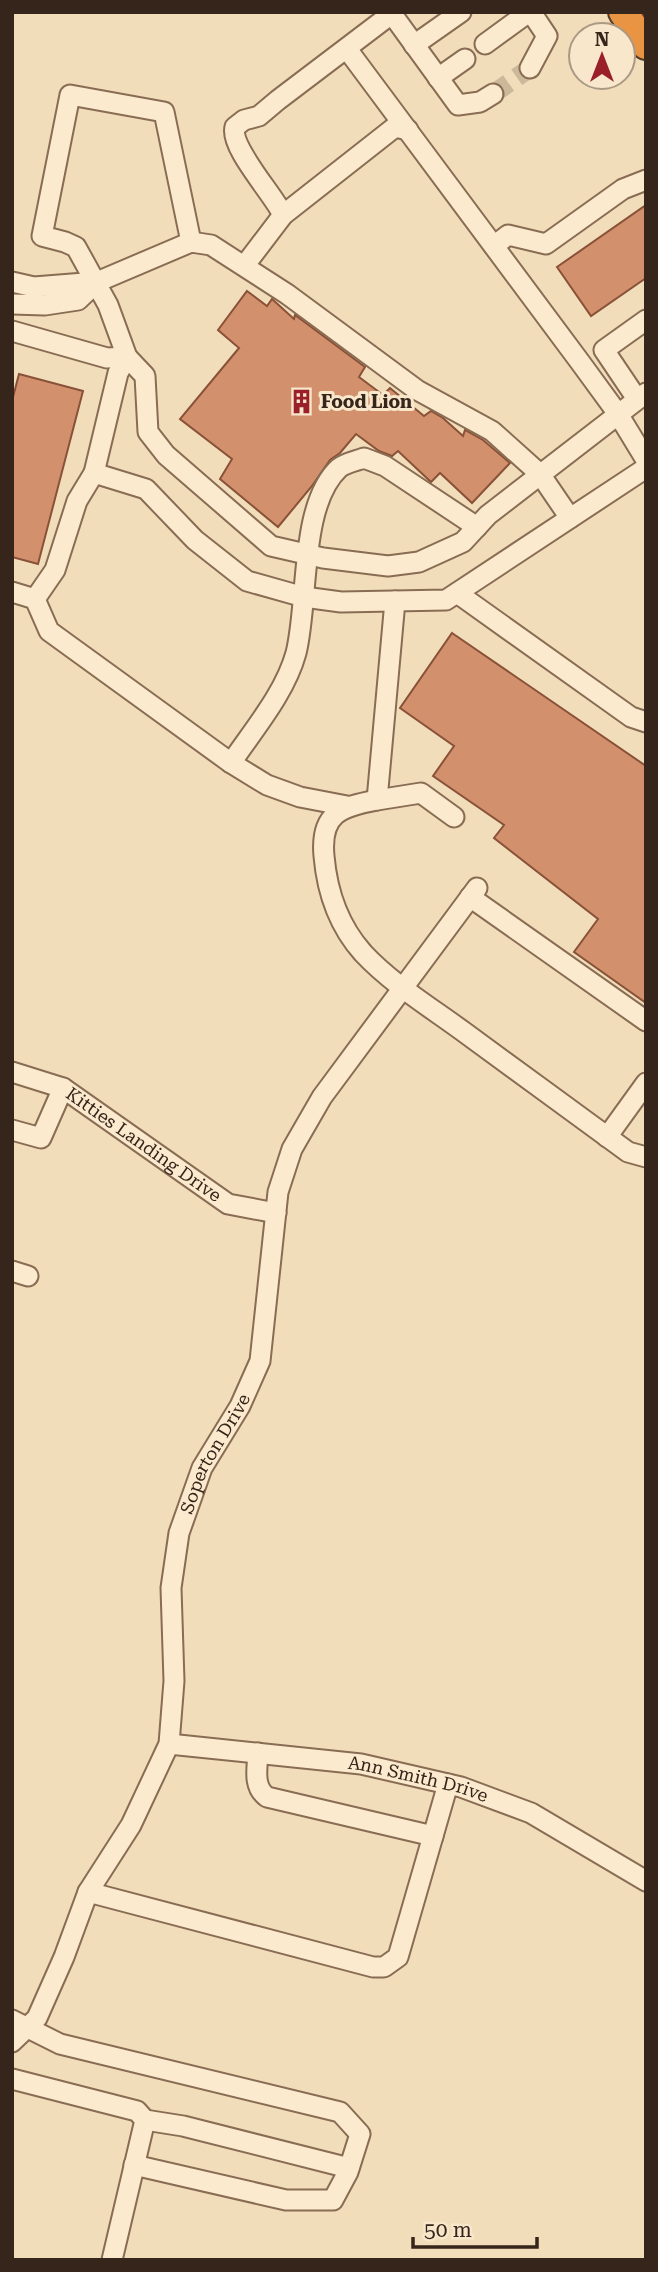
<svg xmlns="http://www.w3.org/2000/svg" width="658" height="2272" font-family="'Roboto Serif',serif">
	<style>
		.building { fill: #d2906d; stroke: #895238; stroke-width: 2 }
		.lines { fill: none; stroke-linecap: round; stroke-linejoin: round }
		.minor-tunnel { stroke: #ccb89a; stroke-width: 19; stroke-dasharray: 19 10; stroke-linecap: butt }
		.minor-casing { stroke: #886c53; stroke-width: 23 }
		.highway-casing { stroke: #553a29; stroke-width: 32 }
		.minor { stroke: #fbeace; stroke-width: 19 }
		.highway { stroke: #e89442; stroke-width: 28 }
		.labels { text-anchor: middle; stroke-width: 6; stroke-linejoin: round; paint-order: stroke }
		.poi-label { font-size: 18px; font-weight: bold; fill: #36251a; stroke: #f8e7ca; text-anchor: start }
		.street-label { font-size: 18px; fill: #36251a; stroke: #f8e7ca }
	</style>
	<rect width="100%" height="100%" fill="#f1ddba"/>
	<!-- building -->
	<g class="building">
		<path d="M646 205V278L591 316 557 267Z"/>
		<path d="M247 291 267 306 272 299 294 319 295 315 365 367 359 377 383 395 390 388 424 416 431 411 443 418 463 436 465 430 483 440 510 463 472 503 440 473 431 482 398 451 392 456 379 451 356 434 340 453 330 460 312 486 278 527 220 479 232 459 180 419 239 348 218 330Z"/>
		<path d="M19 374 83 391 38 564 12 557V401Z"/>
		<path d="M452 633 646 766V1003L574 952 598 919 494 838 504 825 433 776 454 746 400 708Z"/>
	</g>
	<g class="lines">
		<!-- minor-tunnel -->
		<path class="minor-tunnel" d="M493 94 530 68"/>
		<defs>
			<g id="minor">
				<path d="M392 14 458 105 480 102 493 94"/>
				<path d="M485 44 529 12"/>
				<path d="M414 45 461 12"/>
				<path d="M347 49 580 362 618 414 646 460"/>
				<path d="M530 68 547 36 531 12"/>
				<path d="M438 78 465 59"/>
				<path d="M283 215C274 195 229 147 235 127L244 120 259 116 278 100 394 12"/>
				<path d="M191 242 164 112 70 95 42 236 65 242 76 247 108 305 127 357 118 373 94 473 146 489 195 540 247 581 304 597 341 602 446 600 646 468"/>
				<path d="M494 246 508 235 546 244 623 189 646 180"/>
				<path d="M245 265 283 215 395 127 408 130"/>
				<path d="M12 282 34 287 97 282"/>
				<path d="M12 304 45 305 78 300 97 282 191 242 211 245 287 294 417 390 492 431 540 474 570 518"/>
				<path d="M12 331 107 358 127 357 145 376 148 432 166 455 271 546 323 558 388 566 419 562 463 542 488 515 646 393"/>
				<path d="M637 399 604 350 646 320"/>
				<path d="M12 592 35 599 49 631 231 763 267 785 300 797 347 806"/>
				<path d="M457 593 631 717 646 722"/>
				<path d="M35 599 55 570 77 501 94 473"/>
				<path d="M395 601 377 800C341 807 320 813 324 856 327 891 339 926 363 953 392 984 430 1007 464 1032 519 1072 573 1112 628 1152L646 1157"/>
				<path d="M231 763C254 729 285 693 296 653 309 602 299 505 339 468 345 463 356 461 364 458L385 466 477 527"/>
				<path d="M377 800 421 793 454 817"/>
				<path d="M470 897 646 1021"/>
				<path id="s1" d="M12 1072 63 1088 228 1204 276 1213"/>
				<path d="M12 1130 41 1138 63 1088"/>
				<path d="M607 1137 646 1083"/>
				<path d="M12 1271 28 1276"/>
				<path id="s2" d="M169 1744 361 1764 461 1787 531 1813 646 1881"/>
				<path d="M258 1753C257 1769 253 1787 267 1797L433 1836"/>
				<path d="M88 1892 373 1967H384L398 1957 448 1784"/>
				<path d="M12 2020 60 2044 340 2112 360 2134 348 2172 333 2200H286L134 2165"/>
				<path id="s3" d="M12 2042 37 2018 64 1957 88 1892 131 1825 169 1744 174 1681 171 1588 179 1533 202 1468 240 1406 260 1361 278 1192 292 1149 322 1097 477 888"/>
				<path d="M12 2079 137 2111 145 2120 112 2260"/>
				<path d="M145 2120 183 2126 349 2168"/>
			</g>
			<path id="highway" d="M623 12 646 45"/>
		</defs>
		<!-- minor casing -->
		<use href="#minor" class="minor-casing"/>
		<!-- highway casing -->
		<use href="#highway" class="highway-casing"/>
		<!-- minor -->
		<use href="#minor" class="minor"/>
		<!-- highway -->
		<use href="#highway" class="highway"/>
	</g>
	<!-- icons -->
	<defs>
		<symbol id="building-bare" viewBox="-9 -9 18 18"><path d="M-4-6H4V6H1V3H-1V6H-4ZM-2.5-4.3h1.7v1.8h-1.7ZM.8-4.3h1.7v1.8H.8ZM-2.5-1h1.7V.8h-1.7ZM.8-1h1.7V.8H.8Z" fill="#9b1f29" stroke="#f8e7ca" stroke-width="2.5" paint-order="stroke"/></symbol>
	</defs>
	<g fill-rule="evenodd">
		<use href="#building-bare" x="284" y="384" width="35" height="35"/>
	</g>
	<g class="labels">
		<!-- poi labels -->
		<g class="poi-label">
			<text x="321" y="408">Food Lion</text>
		</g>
		<!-- street labels -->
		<g class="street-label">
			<text dy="6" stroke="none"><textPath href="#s1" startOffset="152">Kitties Landing Drive</textPath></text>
			<text dy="6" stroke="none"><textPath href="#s3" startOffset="639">Soperton Drive</textPath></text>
			<text dy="6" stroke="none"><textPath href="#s2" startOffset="252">Ann Smith Drive</textPath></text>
		</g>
	</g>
	<!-- border -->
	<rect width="658" height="2272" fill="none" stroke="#36251a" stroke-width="28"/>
	<!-- north arrow -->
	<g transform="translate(602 56)"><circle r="33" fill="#f8e7ca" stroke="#aa9984" stroke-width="2"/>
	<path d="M0-5L12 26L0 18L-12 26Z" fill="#9b1f29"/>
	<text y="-10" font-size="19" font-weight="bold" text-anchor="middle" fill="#36251a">N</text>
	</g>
	<!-- scale -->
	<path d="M413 2237v10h124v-10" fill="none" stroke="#36251a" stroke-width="3.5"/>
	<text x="424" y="2237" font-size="21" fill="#36251a" stroke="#f8e7ca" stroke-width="5" paint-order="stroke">50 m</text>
</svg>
